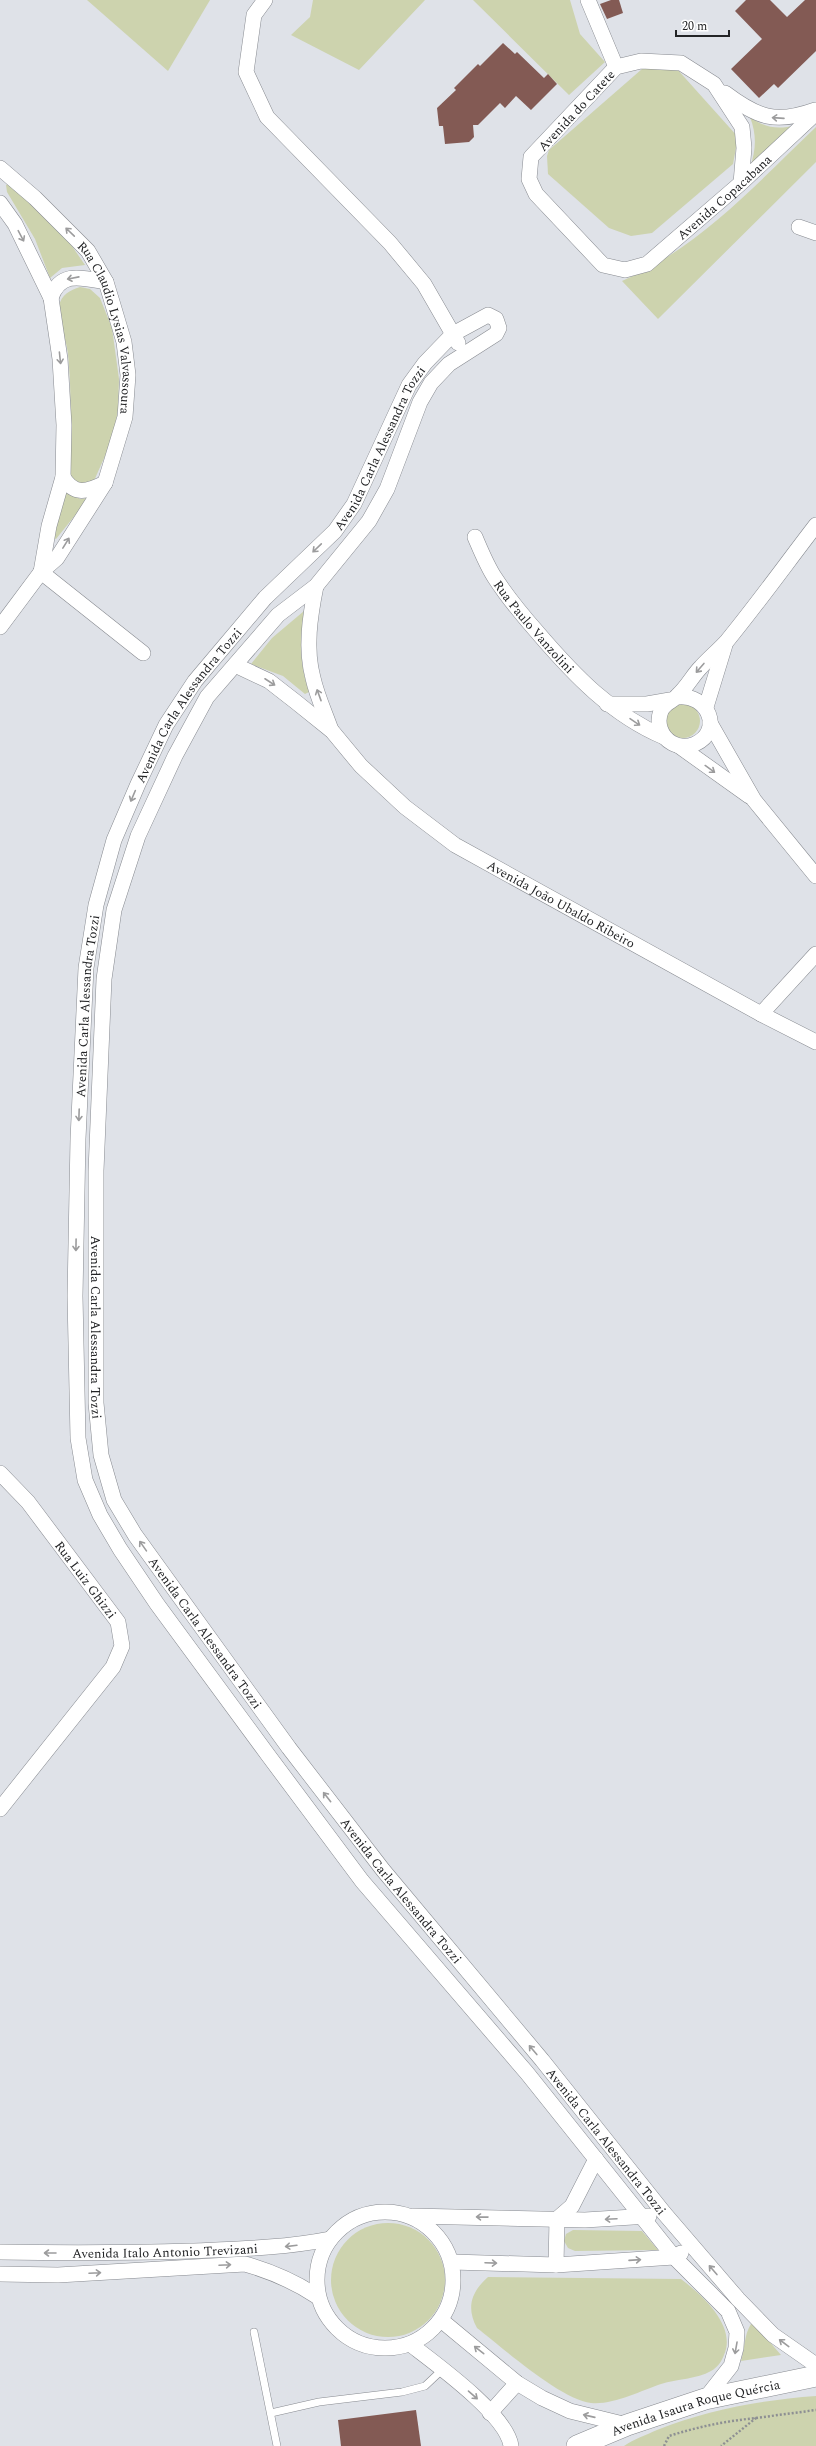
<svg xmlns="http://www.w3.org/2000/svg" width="816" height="2446" font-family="Spectral,serif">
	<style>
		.green { fill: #cdd3ae }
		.building { fill: #835a54 }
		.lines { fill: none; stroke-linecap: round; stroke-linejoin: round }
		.lane-casing { stroke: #878a90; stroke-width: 8 }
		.street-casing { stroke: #878a90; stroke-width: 16 }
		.secondary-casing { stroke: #878a90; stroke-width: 22 }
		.path { stroke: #8d8f93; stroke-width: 2.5; stroke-dasharray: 2 2; stroke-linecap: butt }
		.lane { stroke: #fff; stroke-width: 7 }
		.street { stroke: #fff; stroke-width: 15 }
		.secondary { stroke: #fff; stroke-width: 21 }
		.oneway { stroke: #9c9c9d }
		.labels { text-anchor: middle; stroke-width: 4; stroke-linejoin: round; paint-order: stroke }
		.street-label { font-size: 13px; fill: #232426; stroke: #fff }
	</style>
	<rect width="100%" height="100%" fill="#dfe2e8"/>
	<!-- green -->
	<g class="green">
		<path d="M87 0H210L168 71Z"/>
		<path d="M313 0H425L359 70 291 35 310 17Z"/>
		<path d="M473 0H570L580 34 605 62 569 95Z"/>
		<path d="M642 69H677L738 137 733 164 652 233 631 236 609 228 548 174 547 156 549 150Z"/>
		<path d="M750 117C765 128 778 130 796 125L750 168C756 149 757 136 750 117Z"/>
		<path d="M816 127V162L658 319 622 281C699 248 756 184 816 127Z"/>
		<path d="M12 183 63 233 85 265 62 268 50 278 35 239 7 192 6 185Z"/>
		<path d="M80 287 90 289 100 298 112 328 119 379 118 410 113 438 93 483 80 487 65 473C71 430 72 397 68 354 67 341 57 317 59 306 61 295 70 290 80 287Z"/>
		<path d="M66 489 80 499 89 498 56 539 53 538Z"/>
		<path d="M304 611 306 614C299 643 300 664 309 692L305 694 283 676 251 664 272 638Z"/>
		<circle cx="683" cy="721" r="17"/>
		<circle cx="388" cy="2280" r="57"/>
		<path d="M573 2230 642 2231 658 2250 575 2251 568 2248 564 2241 566 2234Z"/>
		<path d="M488 2277 681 2279C702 2295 737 2326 724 2355 722 2361 717 2368 711 2371 697 2379 677 2379 661 2384 640 2391 614 2405 591 2403 560 2399 503 2348 477 2328 466 2308 471 2292 488 2277Z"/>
		<path d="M751 2324 755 2325 781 2355 741 2361C745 2348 744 2335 751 2324Z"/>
		<path d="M816 2396V2446H624C634 2439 646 2435 657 2430 708 2410 761 2400 816 2396Z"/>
	</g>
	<!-- building -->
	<g class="building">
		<path d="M611 0H619L623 13 607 19 600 4Z"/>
		<path d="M746 0H770L787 17 805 0H816V51L778 88 774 84 759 98 731 69 762 39 735 11Z"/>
		<path d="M503 43 515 54 517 52 544 78 548 74 557 84 531 110 516 96 505 108 500 103 478 125H473L474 137 469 142 445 144 443 126H439L437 108 456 90 454 88 478 64 480 66Z"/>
		<path d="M416 2410 421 2446H341L338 2420Z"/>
	</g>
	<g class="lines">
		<defs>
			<g id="lane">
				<path d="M254 2332 277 2446"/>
				<path d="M271 2413 319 2402 402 2392 425 2386 443 2369"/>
			</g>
			<g id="street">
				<path d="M265 0 254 15 246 72 267 117 390 243 424 284 458 343"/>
				<path d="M588 0 616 67"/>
				<path d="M725 93C758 118 776 124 815 110"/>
				<path id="s1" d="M0 168 35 198 88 251 106 282 113 305 124 342 128 375 125 417 105 483 57 558 41 572 0 627"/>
				<path id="s2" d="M741 183 744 148 742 127 714 84 681 63 641 61 616 67 531 157 529 179 536 194 603 265 625 270 647 264 741 183 816 113"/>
				<path d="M0 203 15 224 51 298 60 359 64 425 63 477 49 526 41 572"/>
				<path d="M799 227 816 233"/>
				<path d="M51 298C60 270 83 278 106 282"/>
				<path d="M63 477C74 496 87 492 105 483"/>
				<path id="s3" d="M475 537C481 551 487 566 495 578 508 598 523 616 538 633 574 675 612 715 664 737"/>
				<path d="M41 572 143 653"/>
				<path d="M316 586C310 616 305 648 313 678 317 696 325 713 331 730"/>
				<path id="s4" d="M235 665 269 681 296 702 332 731 361 766 405 807 455 845 761 1014 816 1042"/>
				<path d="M677 697C708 693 724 731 695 744 688 747 679 747 672 743 661 737 656 723 661 711 665 702 673 702 678 695 687 687 693 675 701 667 709 658 719 650 727 641 758 603 786 564 816 525"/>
				<path d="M607 704H647L670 700"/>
				<path d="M706 707 725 645"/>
				<path d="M710 723 754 800 816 876"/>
				<path d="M679 746 749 796"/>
				<path d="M761 1014 816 954"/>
				<path id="s5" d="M0 1473 28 1502 118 1622 122 1646 113 1667 0 1809"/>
				<circle cx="385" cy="2280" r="68"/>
				<path d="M412 2216 585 2220 649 2216"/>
				<path id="s6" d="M0 2252C64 2253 127 2253 191 2251 238 2249 284 2248 330 2239"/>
				<path d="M452 2262 556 2265 674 2257 681 2253"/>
				<path d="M556 2265 557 2219 572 2206 596 2159"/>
				<path d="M0 2274 58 2275 245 2264C273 2272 294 2281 318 2297"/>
				<path d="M441 2320 517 2383 542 2398 570 2411 627 2425"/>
				<path d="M410 2344C436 2364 507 2415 511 2446"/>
				<path id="s7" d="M705 2399 731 2366 736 2348 737 2332 728 2311 674 2257 527 2073 362 1881 268 1755 157 1604 120 1549 100 1515 85 1480 78 1438 75 1296 78 1139 86 968 96 905 114 840 138 784 166 725 195 681 265 598 335 531 354 504 409 385 425 363 453 334 488 315 496 319 499 328 496 334 449 364 431 383 420 402 387 489 369 521 316 586 278 615 207 697 175 756 138 836 114 910 104 979 96 1171V1403L101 1455 114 1500 135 1535 289 1748 383 1870 542 2060 664 2213 738 2299 773 2335 816 2365"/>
				<path d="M490 2413 517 2383"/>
			</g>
			<g id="secondary">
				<path id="s8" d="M577 2446 627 2425 705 2399 816 2376"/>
			</g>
		</defs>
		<!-- lane casing -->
		<use href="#lane" class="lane-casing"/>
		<!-- street casing -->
		<use href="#street" class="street-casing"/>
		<!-- secondary casing -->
		<use href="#secondary" class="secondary-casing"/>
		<!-- path -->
		<g class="path">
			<path d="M756 2418 816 2410"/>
			<path d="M664 2446 669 2436C697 2427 726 2421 756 2418L721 2446"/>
		</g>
		<!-- lane -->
		<use href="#lane" class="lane"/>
		<!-- street -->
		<use href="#street" class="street"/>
		<!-- secondary -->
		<use href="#secondary" class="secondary"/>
	</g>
	<!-- one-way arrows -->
	<defs><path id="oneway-shaft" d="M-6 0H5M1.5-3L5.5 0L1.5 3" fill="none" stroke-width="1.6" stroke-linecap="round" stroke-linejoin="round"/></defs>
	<g class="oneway">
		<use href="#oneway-shaft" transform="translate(778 118) rotate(-176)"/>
		<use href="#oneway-shaft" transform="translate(70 232) rotate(-136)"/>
		<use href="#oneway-shaft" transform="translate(21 236) rotate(62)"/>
		<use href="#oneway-shaft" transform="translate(73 278) rotate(169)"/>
		<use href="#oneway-shaft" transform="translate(60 358) rotate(84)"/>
		<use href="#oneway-shaft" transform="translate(66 543) rotate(-58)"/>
		<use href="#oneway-shaft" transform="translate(317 548) rotate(136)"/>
		<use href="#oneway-shaft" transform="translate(700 668) rotate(131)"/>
		<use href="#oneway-shaft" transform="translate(270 682) rotate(33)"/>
		<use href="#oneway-shaft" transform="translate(319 695) rotate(-110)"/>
		<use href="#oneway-shaft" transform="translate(635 722) rotate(34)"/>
		<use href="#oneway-shaft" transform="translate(710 769) rotate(36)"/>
		<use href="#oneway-shaft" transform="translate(133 796) rotate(113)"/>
		<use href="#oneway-shaft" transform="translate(79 1115) rotate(92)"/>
		<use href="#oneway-shaft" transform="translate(76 1245) rotate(91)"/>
		<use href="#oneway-shaft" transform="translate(143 1546) rotate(-125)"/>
		<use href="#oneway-shaft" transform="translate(327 1797) rotate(-128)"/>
		<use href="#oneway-shaft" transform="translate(533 2050) rotate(-130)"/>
		<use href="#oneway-shaft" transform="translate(482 2217) rotate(-179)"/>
		<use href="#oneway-shaft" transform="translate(611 2219) rotate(177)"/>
		<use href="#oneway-shaft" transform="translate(291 2246) rotate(173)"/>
		<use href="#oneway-shaft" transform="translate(50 2253) rotate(180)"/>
		<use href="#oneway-shaft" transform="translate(635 2260) rotate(-4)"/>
		<use href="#oneway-shaft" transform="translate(491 2263) rotate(2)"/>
		<use href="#oneway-shaft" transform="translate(225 2265) rotate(-3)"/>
		<use href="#oneway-shaft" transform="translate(713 2270) rotate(-131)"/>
		<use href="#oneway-shaft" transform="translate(95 2273) rotate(-3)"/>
		<use href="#oneway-shaft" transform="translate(784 2343) rotate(-143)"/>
		<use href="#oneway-shaft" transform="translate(736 2348) rotate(100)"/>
		<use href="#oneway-shaft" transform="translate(479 2350) rotate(-142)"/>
		<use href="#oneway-shaft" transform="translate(473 2395) rotate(41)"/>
		<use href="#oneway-shaft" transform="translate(589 2416) rotate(-167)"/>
	</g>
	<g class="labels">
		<!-- street labels -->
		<g class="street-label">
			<text transform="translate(576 110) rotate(-47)" y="5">Avenida do Catete</text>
			<text dy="5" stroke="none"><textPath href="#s2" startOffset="620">Avenida Copacabana</textPath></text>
			<text dy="5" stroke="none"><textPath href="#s1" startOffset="201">Rua Claudio Lysias Valvassoura</textPath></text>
			<text dy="5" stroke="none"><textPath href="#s7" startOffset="2276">Avenida Carla Alessandra Tozzi</textPath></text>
			<text dy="5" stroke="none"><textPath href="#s3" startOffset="108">Rua Paulo Vanzolini</textPath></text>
			<text dy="5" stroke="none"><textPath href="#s7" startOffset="1952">Avenida Carla Alessandra Tozzi</textPath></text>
			<text dy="5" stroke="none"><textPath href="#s4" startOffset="408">Avenida João Ubaldo Ribeiro</textPath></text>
			<text dy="5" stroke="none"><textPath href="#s7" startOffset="1628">Avenida Carla Alessandra Tozzi</textPath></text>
			<text dy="5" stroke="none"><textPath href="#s7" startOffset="3603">Avenida Carla Alessandra Tozzi</textPath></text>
			<text dy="5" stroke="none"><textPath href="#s5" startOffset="137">Rua Luiz Ghizzi</textPath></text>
			<text dy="5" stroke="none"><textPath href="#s7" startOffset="3939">Avenida Carla Alessandra Tozzi</textPath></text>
			<text dy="5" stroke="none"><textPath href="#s7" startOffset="4263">Avenida Carla Alessandra Tozzi</textPath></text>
			<text dy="5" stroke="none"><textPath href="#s7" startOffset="4587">Avenida Carla Alessandra Tozzi</textPath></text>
			<text dy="5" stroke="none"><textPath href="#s6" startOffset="165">Avenida Italo Antonio Trevizani</textPath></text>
			<text dy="5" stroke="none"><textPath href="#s8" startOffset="125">Avenida Isaura Roque Quércia</textPath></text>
		</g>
	</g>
	<!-- scale -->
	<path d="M676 30v6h53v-6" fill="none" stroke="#232426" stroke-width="2"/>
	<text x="682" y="30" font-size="12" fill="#232426" stroke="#ffffff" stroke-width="3" paint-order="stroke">20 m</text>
</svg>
